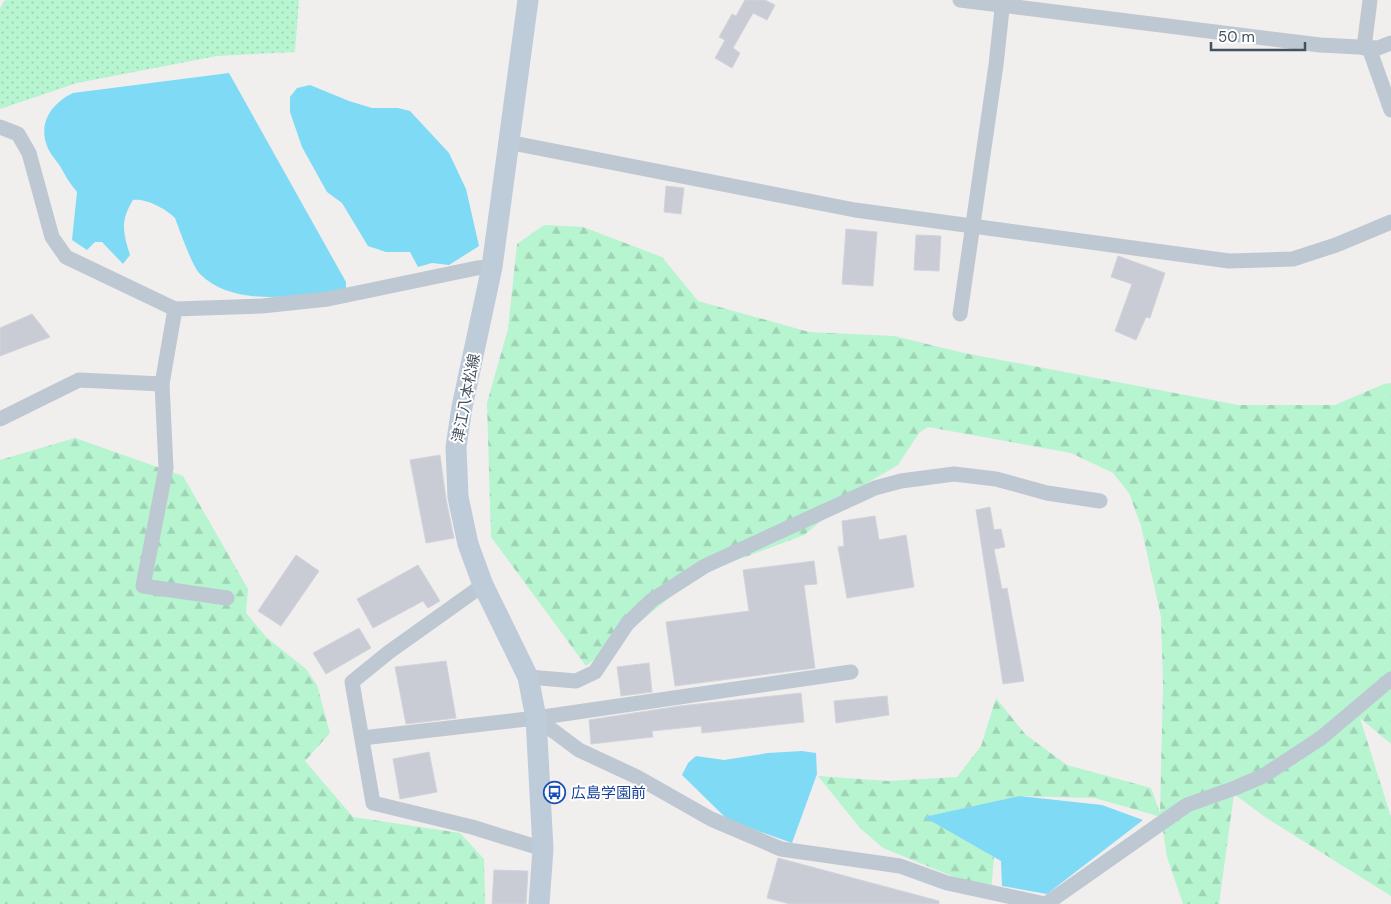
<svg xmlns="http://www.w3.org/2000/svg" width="1391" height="904" font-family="'DM Sans','Noto Sans JP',sans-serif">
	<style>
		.grass { fill: url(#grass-dots) }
		.forest { fill: url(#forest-firs) }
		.water { fill: #7fdaf6 }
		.building { fill: #c9ccd4; stroke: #d1d4da }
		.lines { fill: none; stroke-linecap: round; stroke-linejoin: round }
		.street { stroke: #bdc8d2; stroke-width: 15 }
		.secondary { stroke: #becbd9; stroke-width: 21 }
		.labels { text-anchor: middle; stroke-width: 4; stroke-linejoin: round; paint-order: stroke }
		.street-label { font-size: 15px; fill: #44515e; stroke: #fff }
		.transit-label { font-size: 15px; fill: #164399; stroke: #fff; text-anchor: start }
	</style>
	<defs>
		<pattern id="grass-dots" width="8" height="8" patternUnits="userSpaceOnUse" patternTransform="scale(1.25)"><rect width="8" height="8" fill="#b7f4d0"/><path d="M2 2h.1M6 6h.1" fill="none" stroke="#9fd3b5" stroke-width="1.8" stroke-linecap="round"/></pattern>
		<pattern id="forest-firs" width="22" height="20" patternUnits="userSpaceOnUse" patternTransform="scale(1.25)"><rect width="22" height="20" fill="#b7f4d0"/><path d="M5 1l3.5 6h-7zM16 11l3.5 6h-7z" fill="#9fd3b5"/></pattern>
	</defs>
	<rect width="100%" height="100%" fill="#f1eeee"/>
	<!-- grass -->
	<path class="grass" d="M5 0H299L295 52 217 56 77 83 0 109V8Z"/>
	<!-- forest -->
	<g class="forest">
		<path d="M544 225 583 227 662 257 698 301 809 332 894 336 964 353 1238 405H1335L1384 384 1391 383V744L1360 718 1391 817V896L1268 819 1234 794 1219 904H1183L1167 857 1161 817 1095 798 1019 796 925 817 994 857 991 892 883 848 860 828 818 776 888 781 957 777 981 746 996 698 1026 735 1067 765 1151 788 1160 813 1163 685 1161 617 1141 526 1129 493 1113 473 1071 453 928 427 919 433 898 465 869 482 804 535 697 575 586 666 491 537 487 403 508 329 517 244Z"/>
		<path d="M75 438 183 476 248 589 246 613 266 637 306 669 317 685 330 733 305 761 353 817 460 833 484 859 485 904H0V460Z"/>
	</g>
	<!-- water -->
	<g class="water">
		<path d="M229 73 346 282V290C303 295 234 309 200 274 192 266 180 231 175 218 166 209 146 198 133 200 120 221 123 232 130 255L123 264 102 242H95L87 250 72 240 77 192C70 184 65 175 60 166 55 159 48 151 46 143 39 120 54 102 73 93Z"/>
		<path d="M310 85 349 101 372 108H398L410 111 449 153 466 189 479 246 449 265 432 263 418 267 410 252H386L368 246 342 203 327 192 302 147 290 112V97L297 88Z"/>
		<path d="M802 751 816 753 817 774 792 843 728 820 682 775 688 763 696 756 724 760 768 753Z"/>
		<path d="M1019 796 1102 805 1143 820 1047 894 1002 886 1001 861 924 817Z"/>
	</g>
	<!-- building -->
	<g class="building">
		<path d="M745 0H765L775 5 767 20 753 13 733 48 740 53 732 68 715 58 725 40 719 37 732 14 736 16Z"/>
		<path d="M666 186 684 188 681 214 664 212Z"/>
		<path d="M846 229 877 232 873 286 842 284Z"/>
		<path d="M916 235 941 236 939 271 914 270Z"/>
		<path d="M1118 256 1165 273 1150 318 1146 317 1136 340 1115 331 1132 284 1111 277Z"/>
		<path d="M32 314 50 337 0 356V328Z"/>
		<path d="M440 455 446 499 454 538 426 543 410 460Z"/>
		<path d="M990 507 994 530 1001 529 1005 547 994 549 1002 589 1007 588 1024 681 1003 684 976 510Z"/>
		<path d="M875 516 879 540 906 535 914 587 847 598 838 547 844 546 842 521Z"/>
		<path d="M296 555 319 571 281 626 258 611Z"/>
		<path d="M814 561 817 584 804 585 815 668 675 686 666 622 749 611 743 570Z"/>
		<path d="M418 565 440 601 428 608 423 601 373 628 357 599Z"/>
		<path d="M359 628 371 648 326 674 313 653Z"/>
		<path d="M446 661 456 718 406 724 395 667Z"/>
		<path d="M649 663 652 692 621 696 617 667Z"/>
		<path d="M801 693 804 722 702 733 701 726 652 731 653 737 591 744 589 720 680 706Z"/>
		<path d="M887 696 889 715 836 723 834 701Z"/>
		<path d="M429 752 437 792 400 799 393 759Z"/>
		<path d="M778 858 939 901V904H790L767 898Z"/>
		<path d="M494 870 528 871 526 904H492Z"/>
	</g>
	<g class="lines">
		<!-- street -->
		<g class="street">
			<path d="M960 0 1320 45 1378 48 1391 43"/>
			<path d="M1364 48 1370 0"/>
			<path d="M1369 48 1391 110"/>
			<path d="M0 127 18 134 29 153 52 237 66 257 175 309 262 306 328 299 477 268 492 267"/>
			<path d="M508 142 855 210 1229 261 1293 259 1336 245 1391 222"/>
			<path d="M175 309 162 384 166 468 143 586 227 598"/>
			<path d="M960 314 996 65 1003 0"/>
			<path d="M0 419 79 380 162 384"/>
			<path d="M483 585 389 652 352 682 373 803 472 827 543 849"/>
			<path d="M528 677 576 681 595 672 627 624 652 600 705 566 875 488 901 481 954 474 996 479 1047 493 1100 501"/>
			<path d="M536 718 579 750 637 777 711 819 781 849 900 866 947 883 1045 904"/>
			<path d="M362 738 536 718 851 672"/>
			<path d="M1046 904 1187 805 1235 788 1263 776 1321 738 1391 679"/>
		</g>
		<!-- secondary -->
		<path class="secondary" d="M528 0 492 267 462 407 456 447 458 497 468 544 483 585 528 677 536 718 543 849 539 904"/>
	</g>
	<!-- icons -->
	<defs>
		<symbol id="bus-ring" viewBox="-11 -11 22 22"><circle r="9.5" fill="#fff" stroke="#1a4fb4" stroke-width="1.5"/><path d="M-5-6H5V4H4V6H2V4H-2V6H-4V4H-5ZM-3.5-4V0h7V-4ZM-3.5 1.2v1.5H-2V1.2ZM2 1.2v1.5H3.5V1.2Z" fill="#1a4fb4"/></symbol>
	</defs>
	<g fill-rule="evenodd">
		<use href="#bus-ring" x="542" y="780" width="25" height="25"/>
	</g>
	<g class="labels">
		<!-- street labels -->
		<g class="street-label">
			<text transform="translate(466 398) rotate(-79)" y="5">津江八本松線</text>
		</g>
		<!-- transit labels -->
		<g class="transit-label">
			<text x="571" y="798">広島学園前</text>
		</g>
	</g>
	<!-- scale -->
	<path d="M1211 42v8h94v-8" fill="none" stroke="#44515e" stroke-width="2.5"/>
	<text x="1218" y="42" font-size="15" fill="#44515e" stroke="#ffffff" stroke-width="4" paint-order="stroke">50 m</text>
</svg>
